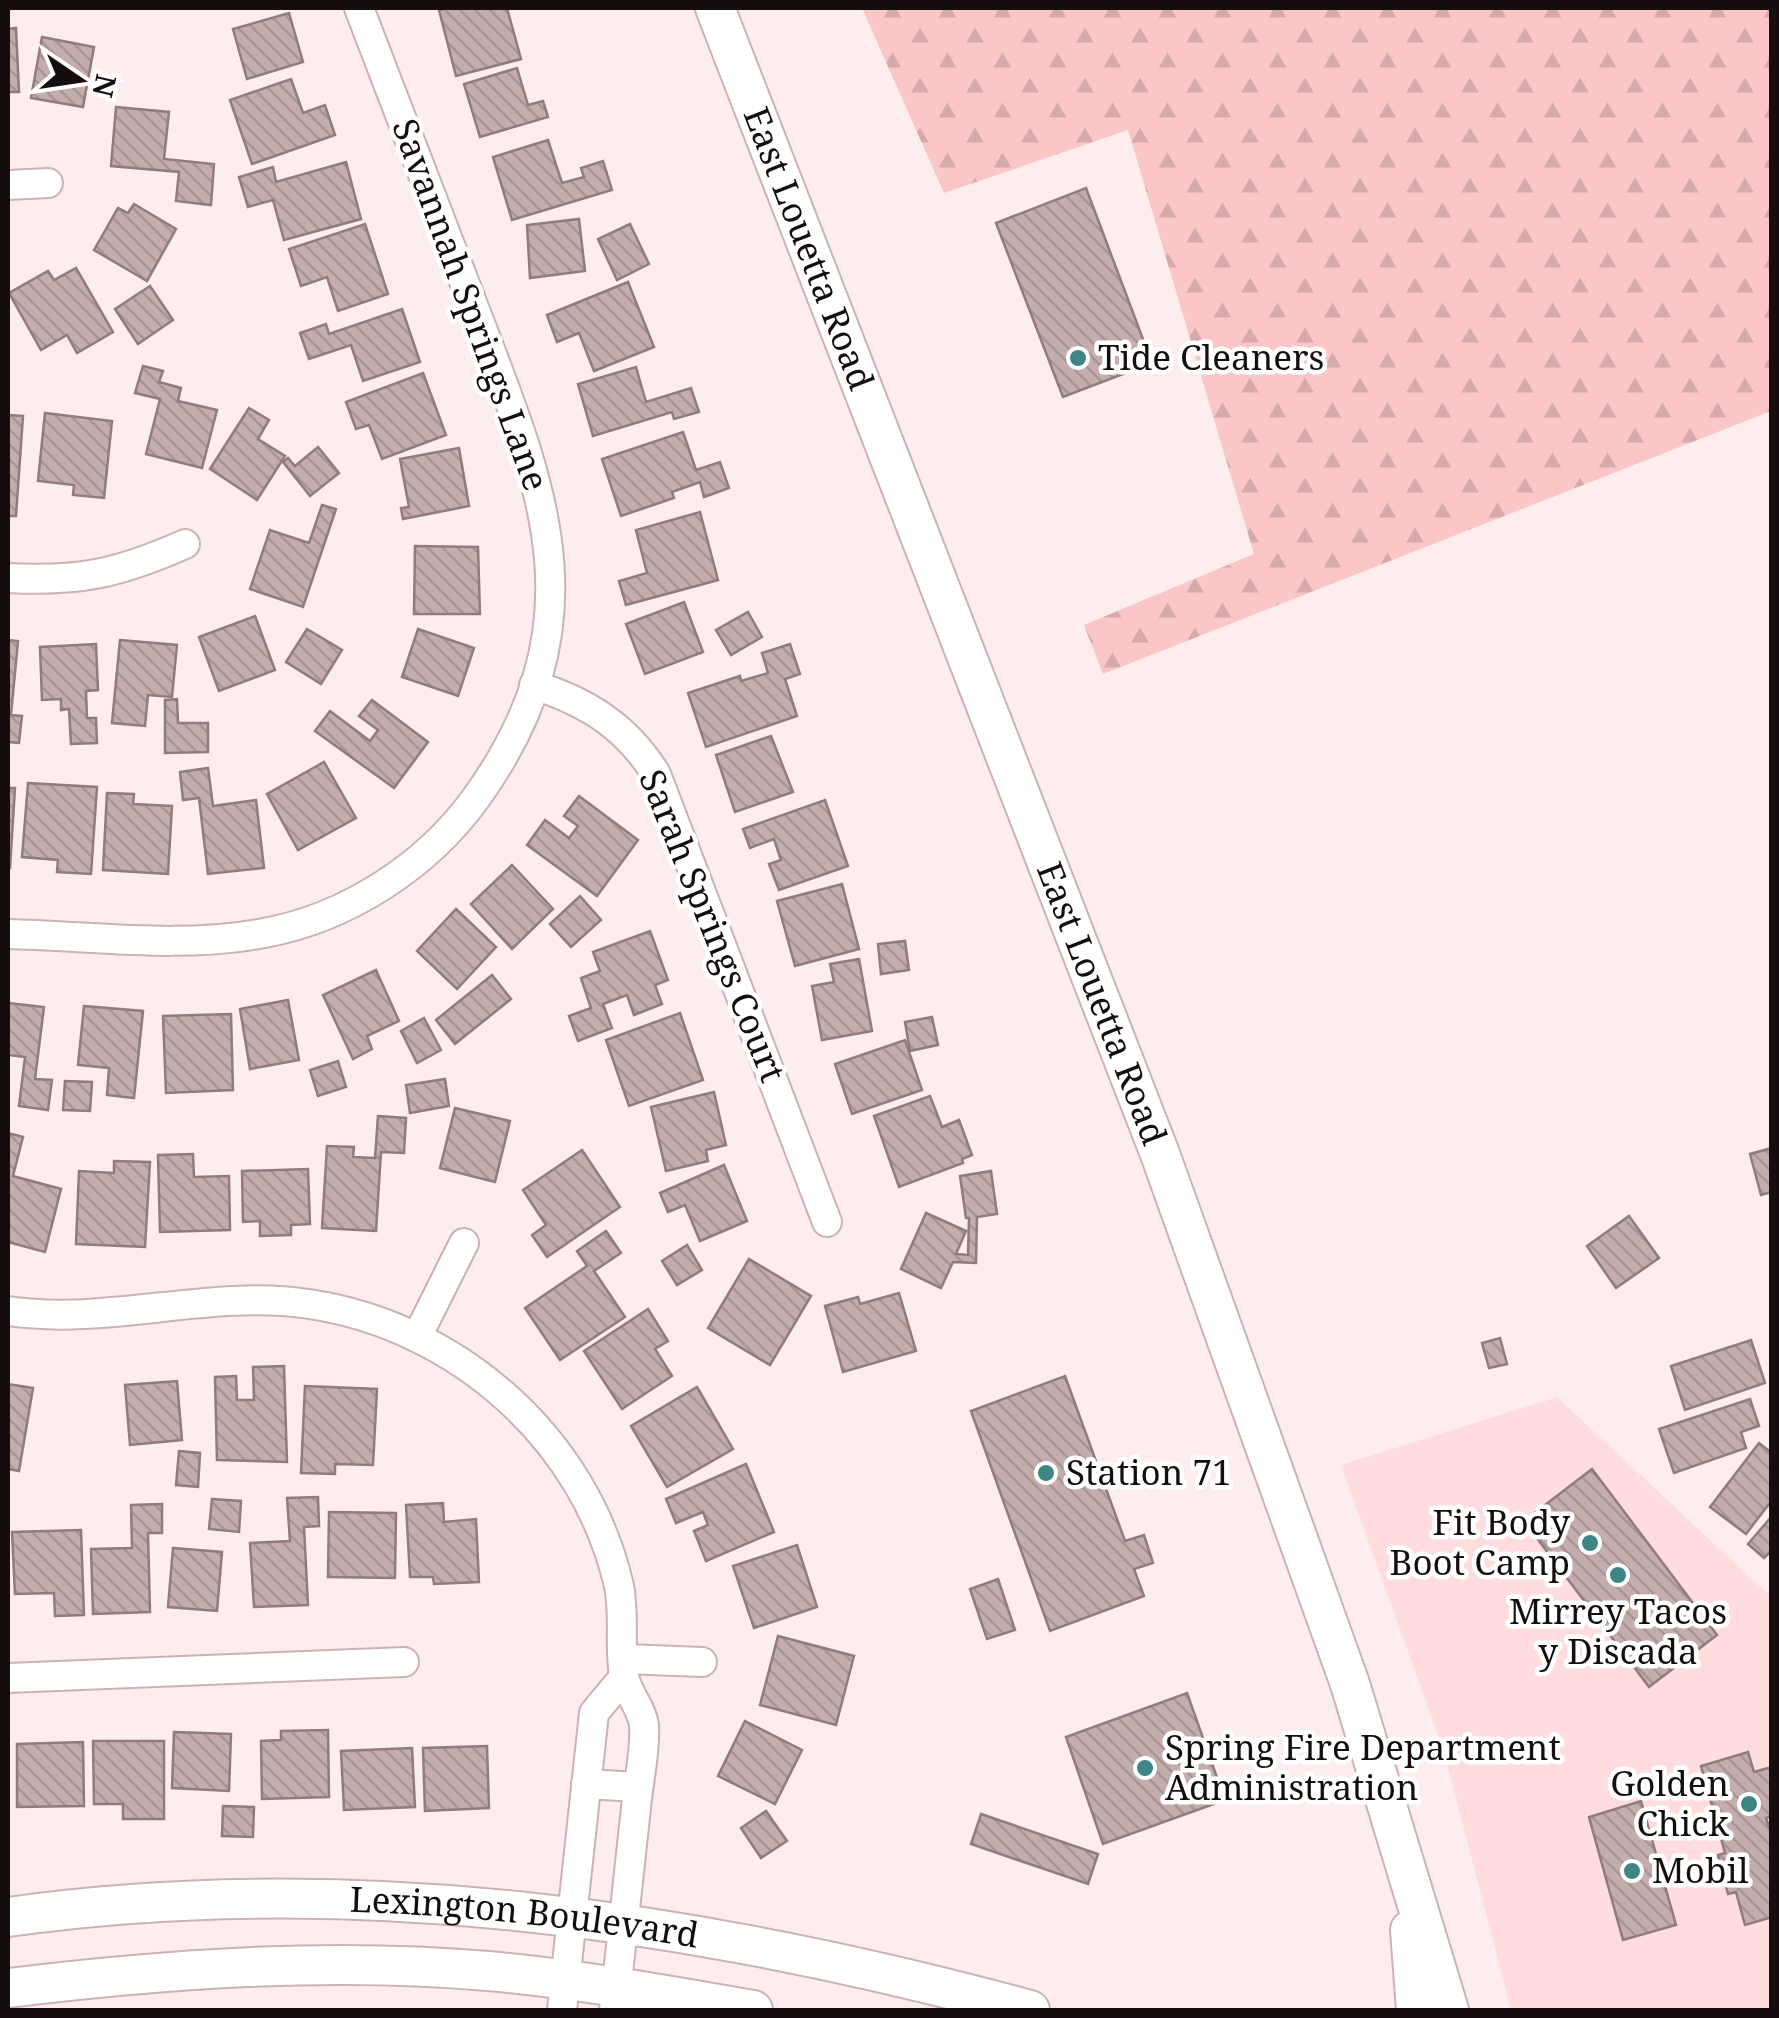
<svg xmlns="http://www.w3.org/2000/svg" width="1779" height="2018" font-family="'Noto Serif',serif">
	<style>
		.built { fill: #ffddde }
		.forest { fill: url(#forest-firs) }
		.building { fill: url(#building-back-hatch); stroke: #917b7c; stroke-width: 2.5 }
		.lines { fill: none; stroke-linecap: round; stroke-linejoin: round }
		.street-casing { stroke: #cbb3b4; stroke-width: 32 }
		.secondary-casing { stroke: #cbb3b4; stroke-width: 42 }
		.street { stroke: #fff; stroke-width: 28 }
		.secondary { stroke: #fff; stroke-width: 38 }
		.poi-dot { fill: #3e8686; stroke: #fff; stroke-width: 4 }
		.labels { text-anchor: middle; stroke-width: 9; stroke-linejoin: round; paint-order: stroke }
		.street-label { font-size: 35px; fill: #160e0e; stroke: #fff }
		.poi-label { font-size: 35px; fill: #160e0e; stroke: #fff; text-anchor: start }
	</style>
	<defs>
		<pattern id="forest-firs" width="22" height="20" patternUnits="userSpaceOnUse" patternTransform="scale(2.5)"><rect width="22" height="20" fill="#fac6c8"/><path d="M5 1l3.5 6h-7zM16 11l3.5 6h-7z" fill="#d6a9ab"/></pattern>
		<pattern id="building-back-hatch" width="6" height="6" patternUnits="userSpaceOnUse" patternTransform="scale(2.5)"><rect width="6" height="6" fill="#c4adad"/><path d="M-1 5l2 2M0 0l6 6M5-1l2 2" fill="none" stroke="#a89494"/></pattern>
	</defs>
	<rect width="100%" height="100%" fill="#fdedee"/>
	<!-- built -->
	<path class="built" d="M1557 1397 1771 1597V2010H1511L1444 1752 1341 1465Z"/>
	<!-- forest -->
	<path class="forest" d="M862 8H1771V411L1103 674 1084 625 1254 554 1128 130 944 193Z"/>
	<!-- building -->
	<g class="building">
		<path d="M448 8H507L521 59 456 76 439 10Z"/>
		<path d="M289 13 303 62 247 79 233 29Z"/>
		<path d="M16 28 19 92H8V29Z"/>
		<path d="M42 37 94 47 83 107 31 98Z"/>
		<path d="M517 68 528 105 543 101 548 117 480 137 464 84Z"/>
		<path d="M291 79 303 113 325 105 335 135 252 164 230 100Z"/>
		<path d="M116 107 169 112 164 159 214 164 211 205 176 201 179 172 111 166Z"/>
		<path d="M548 140 562 183 584 177 581 168 603 161 612 190 512 220 493 157Z"/>
		<path d="M346 162 361 219 284 240 273 200 248 207 239 177 273 167 276 182Z"/>
		<path d="M1086 188 1152 363 1063 397 996 223Z"/>
		<path d="M134 204 176 229 147 281 94 250 118 208 128 213Z"/>
		<path d="M579 219 585 271 530 278 527 225Z"/>
		<path d="M365 224 388 294 338 311 327 277 301 286 289 249Z"/>
		<path d="M630 224 649 264 617 280 598 239Z"/>
		<path d="M76 268 113 332 77 353 67 335 41 350 9 293 48 271 54 280Z"/>
		<path d="M628 282 654 347 594 371 579 333 557 342 547 315Z"/>
		<path d="M150 286 173 320 138 344 115 309Z"/>
		<path d="M402 309 420 362 363 381 351 345 309 359 300 333 326 324 329 334Z"/>
		<path d="M143 366 163 371 159 382 181 388 178 401 217 410 202 468 146 454 160 399 135 393Z"/>
		<path d="M636 367 646 402 691 388 699 412 674 419 672 412 593 436 578 384Z"/>
		<path d="M423 373 446 435 382 459 369 425 356 429 346 402Z"/>
		<path d="M249 408 269 420 258 439 285 456 257 500 210 469Z"/>
		<path d="M45 413 112 421 104 498 73 495 74 485 38 481Z"/>
		<path d="M8 415 23 416 16 516H8Z"/>
		<path d="M683 432 696 470 720 462 729 488 704 497 700 482 672 492 674 498 621 516 602 459Z"/>
		<path d="M318 447 339 473 310 496 283 462 288 458 295 466Z"/>
		<path d="M459 448 469 506 403 519 401 508 409 507 400 459Z"/>
		<path d="M322 505 336 509 303 607 250 589 270 530 309 543Z"/>
		<path d="M700 512 718 580 626 605 619 581 647 573 636 530Z"/>
		<path d="M415 546 478 547 480 614H414Z"/>
		<path d="M684 602 703 652 645 674 626 624Z"/>
		<path d="M748 612 762 637 731 655 716 630Z"/>
		<path d="M255 616 275 670 219 691 199 637Z"/>
		<path d="M307 629 342 650 321 684 286 662Z"/>
		<path d="M418 629 474 648 458 696 402 677Z"/>
		<path d="M8 640 18 641 11 715 22 716 19 743 8 742Z"/>
		<path d="M120 640 177 645 172 697 148 695 145 726 112 723Z"/>
		<path d="M96 644 98 690 86 691 87 718H96L97 743 71 744 69 709 61 710V699L42 700 40 647Z"/>
		<path d="M790 644 800 674 785 679 797 716 706 747 688 693 740 676 741 681 768 673 762 653Z"/>
		<path d="M177 699 178 723H208V752L165 753V700Z"/>
		<path d="M372 700 428 742 394 788 315 731 330 711 370 741 378 730 359 716Z"/>
		<path d="M771 736 793 792 735 812 716 755Z"/>
		<path d="M324 762 356 818 298 850 267 794Z"/>
		<path d="M208 768 213 806 256 800 264 868 208 874 199 798 183 800 180 772Z"/>
		<path d="M28 783 97 787 91 874 57 872 58 860 22 857Z"/>
		<path d="M8 788H15L10 868H8Z"/>
		<path d="M107 793 134 794 133 804 172 806 168 874 103 870Z"/>
		<path d="M579 796 638 840 597 896 527 845 545 820 569 838 578 826 564 816Z"/>
		<path d="M825 800 848 866 779 890 769 864 781 860 774 839 750 848 743 829Z"/>
		<path d="M512 865 553 909 512 949 471 904Z"/>
		<path d="M842 884 859 949 795 966 777 901Z"/>
		<path d="M580 896 601 920 571 947 550 924Z"/>
		<path d="M456 909 496 947 457 989 417 951Z"/>
		<path d="M650 931 668 980 655 985 662 1004 634 1015 627 995 603 1004 612 1028 578 1041 569 1016 591 1008 581 978 600 971 593 952Z"/>
		<path d="M905 941 909 970 881 974 878 944Z"/>
		<path d="M859 959 872 1031 822 1040 812 986 834 982 830 964Z"/>
		<path d="M376 970 399 1021 367 1036 372 1049 353 1059 323 995Z"/>
		<path d="M492 975 511 999 455 1044 436 1020Z"/>
		<path d="M288 1000 299 1060 250 1069 240 1009Z"/>
		<path d="M8 1003 44 1007 35 1079 52 1080 48 1110 19 1106 25 1057 8 1055Z"/>
		<path d="M84 1006 143 1011 134 1098 107 1095 109 1068 78 1065Z"/>
		<path d="M680 1013 703 1080 629 1106 606 1040Z"/>
		<path d="M231 1014 233 1090 166 1093 163 1016Z"/>
		<path d="M932 1017 938 1045 910 1051 905 1022Z"/>
		<path d="M424 1018 441 1050 417 1063 401 1031Z"/>
		<path d="M905 1040 922 1090 852 1114 835 1064Z"/>
		<path d="M338 1061 346 1087 318 1096 310 1070Z"/>
		<path d="M445 1079 449 1106 410 1113 406 1085Z"/>
		<path d="M65 1081 92 1082 90 1111 63 1110Z"/>
		<path d="M714 1092 726 1145 706 1150 708 1161 666 1171 651 1107Z"/>
		<path d="M930 1096 942 1127 959 1120 972 1155 962 1159 963 1163 899 1187 874 1116Z"/>
		<path d="M455 1108 510 1121 495 1182 440 1168Z"/>
		<path d="M378 1116 406 1118 404 1153 381 1152 376 1231 322 1228 327 1146 354 1147 353 1157 375 1158Z"/>
		<path d="M8 1133 23 1137 13 1176 61 1189 45 1252 8 1242Z"/>
		<path d="M1772 1148V1192L1761 1195 1750 1154Z"/>
		<path d="M582 1150 620 1207 547 1257 532 1235 546 1225 523 1190Z"/>
		<path d="M193 1154 194 1177 229 1176 230 1230 160 1232 158 1155Z"/>
		<path d="M114 1161 150 1162 145 1247 76 1244 79 1171 114 1173Z"/>
		<path d="M724 1165 747 1221 700 1241 685 1205 668 1212 660 1193Z"/>
		<path d="M308 1169 310 1224 291 1225V1235L260 1236V1221L243 1222 242 1171Z"/>
		<path d="M991 1171 997 1214 977 1217 976 1263 953 1262 941 1288 901 1269 926 1213 966 1231 956 1254 968 1255 969 1218H966L960 1176Z"/>
		<path d="M1629 1216 1659 1258 1616 1288 1587 1246Z"/>
		<path d="M606 1231 621 1253 594 1271 625 1317 560 1360 525 1308 587 1266 577 1251Z"/>
		<path d="M687 1245 702 1270 677 1285 662 1261Z"/>
		<path d="M749 1259 811 1296 770 1365 708 1328Z"/>
		<path d="M899 1293 916 1351 843 1372 825 1306 858 1297 860 1304Z"/>
		<path d="M648 1309 668 1341 655 1349 672 1376 622 1409 584 1351Z"/>
		<path d="M1500 1338 1507 1364 1489 1368 1482 1343Z"/>
		<path d="M1751 1340 1765 1383 1685 1410 1671 1366Z"/>
		<path d="M284 1366 287 1462 217 1460 215 1377 236 1376 237 1400H254L253 1367Z"/>
		<path d="M1065 1376 1125 1541 1144 1535 1153 1563 1134 1569 1144 1596 1050 1631 971 1411Z"/>
		<path d="M177 1381 182 1440 130 1445 125 1385Z"/>
		<path d="M8 1384 33 1388 19 1471 8 1469Z"/>
		<path d="M305 1386 377 1389 373 1465 335 1464V1474L301 1473Z"/>
		<path d="M697 1387 733 1449 667 1487 631 1426Z"/>
		<path d="M1750 1399 1759 1426 1741 1432 1746 1448 1674 1473 1659 1429Z"/>
		<path d="M1759 1443 1772 1453V1500L1746 1534 1710 1507Z"/>
		<path d="M179 1451 200 1453 198 1487 176 1485Z"/>
		<path d="M746 1464 774 1532 706 1561 694 1531 708 1525 703 1512 676 1523 666 1499Z"/>
		<path d="M1592 1469 1717 1635 1649 1687 1524 1521Z"/>
		<path d="M318 1497 319 1526 304 1527 308 1605 254 1607 250 1543 290 1541 287 1498Z"/>
		<path d="M212 1499 241 1501 239 1532 209 1529Z"/>
		<path d="M443 1503 444 1522 476 1519 479 1582 434 1584 433 1577H410L406 1505Z"/>
		<path d="M162 1504V1533H148L150 1612 93 1614 91 1549 132 1548 131 1505Z"/>
		<path d="M329 1512 396 1513 395 1578 328 1577Z"/>
		<path d="M1772 1516V1550L1764 1558 1748 1544Z"/>
		<path d="M81 1530 84 1615 55 1616 54 1593 15 1594 12 1532Z"/>
		<path d="M797 1545 817 1607 754 1628 733 1566Z"/>
		<path d="M173 1548 222 1552 217 1611 168 1607Z"/>
		<path d="M998 1579 1015 1630 987 1639 970 1589Z"/>
		<path d="M778 1636 854 1656 836 1725 760 1705Z"/>
		<path d="M1187 1693 1225 1800 1103 1844 1066 1737Z"/>
		<path d="M745 1721 802 1750 775 1804 718 1776Z"/>
		<path d="M328 1730 329 1797 262 1799 261 1741 281 1740V1731Z"/>
		<path d="M174 1732 231 1734 229 1791 172 1788Z"/>
		<path d="M93 1741H164V1819H123V1804H94Z"/>
		<path d="M83 1742 84 1806 17 1807V1744Z"/>
		<path d="M487 1746 489 1808 425 1811 423 1748Z"/>
		<path d="M412 1748 415 1807 344 1810 341 1751Z"/>
		<path d="M1748 1752 1754 1772 1772 1767V1816L1766 1818 1772 1836V1917L1745 1925 1736 1892 1728 1894 1718 1855 1725 1853 1701 1766Z"/>
		<path d="M1641 1801 1676 1925 1623 1940 1589 1817Z"/>
		<path d="M223 1806 254 1807 253 1837 222 1836Z"/>
		<path d="M766 1811 787 1841 761 1858 741 1828Z"/>
		<path d="M981 1814 1098 1854 1088 1884 971 1844Z"/>
	</g>
	<g class="lines">
		<defs>
			<g id="street">
				<path d="M8 185 48 183"/>
				<path d="M8 578C79 582 120 573 185 544"/>
				<path d="M534 685C587 702 626 726 656 774L827 1222"/>
				<path d="M8 934C92 936 181 949 264 933 347 918 427 866 476 798 606 617 540 481 470 297 433 201 396 104 359 8"/>
				<path d="M8 1311C109 1326 208 1289 309 1304 457 1326 585 1438 619 1586 625 1616 619 1647 624 1676 627 1693 642 1708 644 1725 646 1751 638 1782 636 1808 629 1875 621 1943 614 2010"/>
				<path d="M417 1337 464 1243"/>
				<path d="M625 1659 702 1662"/>
				<path d="M8 1678 404 1662"/>
				<path d="M586 1784 638 1787"/>
				<path d="M562 2010 594 1713 624 1677"/>
			</g>
			<g id="secondary">
				<path id="s1" d="M715 8 1160 1154 1350 1684 1449 2010"/>
				<path id="s2" d="M8 1917C352 1869 698 1920 1030 2010"/>
				<path d="M1410 1930 1416 2010"/>
				<path d="M8 1988C166 1969 329 1957 488 1971 577 1979 666 1995 753 2010"/>
			</g>
		</defs>
		<!-- street casing -->
		<use href="#street" class="street-casing"/>
		<!-- secondary casing -->
		<use href="#secondary" class="secondary-casing"/>
		<!-- street -->
		<use href="#street" class="street"/>
		<!-- secondary -->
		<use href="#secondary" class="secondary"/>
	</g>
	<!-- markers -->
	<g class="poi-dot">
		<circle cx="1078" cy="358" r="10"/>
		<circle cx="1046" cy="1473" r="10"/>
		<circle cx="1590" cy="1543" r="10"/>
		<circle cx="1618" cy="1575" r="10"/>
		<circle cx="1145" cy="1768" r="10"/>
		<circle cx="1749" cy="1804" r="10"/>
		<circle cx="1632" cy="1871" r="10"/>
	</g>
	<g class="labels">
		<!-- street labels -->
		<g class="street-label">
			<text dy="12" stroke="none"><textPath href="#s1" startOffset="258">East Louetta Road</textPath></text>
			<text transform="translate(470 305) rotate(70)" y="12">Savannah Springs Lane</text>
			<text transform="translate(712 926) rotate(68)" y="12">Sarah Springs Court</text>
			<text dy="12" stroke="none"><textPath href="#s1" startOffset="1068">East Louetta Road</textPath></text>
			<text dy="12" stroke="none"><textPath href="#s2" startOffset="518">Lexington Boulevard</textPath></text>
		</g>
		<!-- poi labels -->
		<g class="poi-label">
			<text x="1098" y="370">Tide Cleaners</text>
			<text x="1066" y="1485">Station 71</text>
			<text x="1570" y="1535" text-anchor="end">Fit Body<tspan x="1570" dy="40">Boot Camp</tspan></text>
			<text x="1618" y="1624" text-anchor="middle">Mirrey Tacos<tspan x="1618" dy="40">y Discada</tspan></text>
			<text x="1165" y="1760">Spring Fire Department<tspan x="1165" dy="40">Administration</tspan></text>
			<text x="1729" y="1796" text-anchor="end">Golden<tspan x="1729" dy="40">Chick</tspan></text>
			<text x="1652" y="1883">Mobil</text>
		</g>
	</g>
	<!-- border -->
	<rect width="1779" height="2018" fill="none" stroke="#160e0e" stroke-width="20"/>
	<!-- north arrow -->
	<g transform="translate(80 80) rotate(103)" stroke="#ffffff" stroke-width="8" paint-order="stroke">
	<path d="M0-8L18 38L0 25L-18 38Z" fill="#160e0e"/>
	<text y="-15" font-size="28" font-weight="bold" text-anchor="middle" fill="#160e0e">N</text>
	</g>
</svg>
